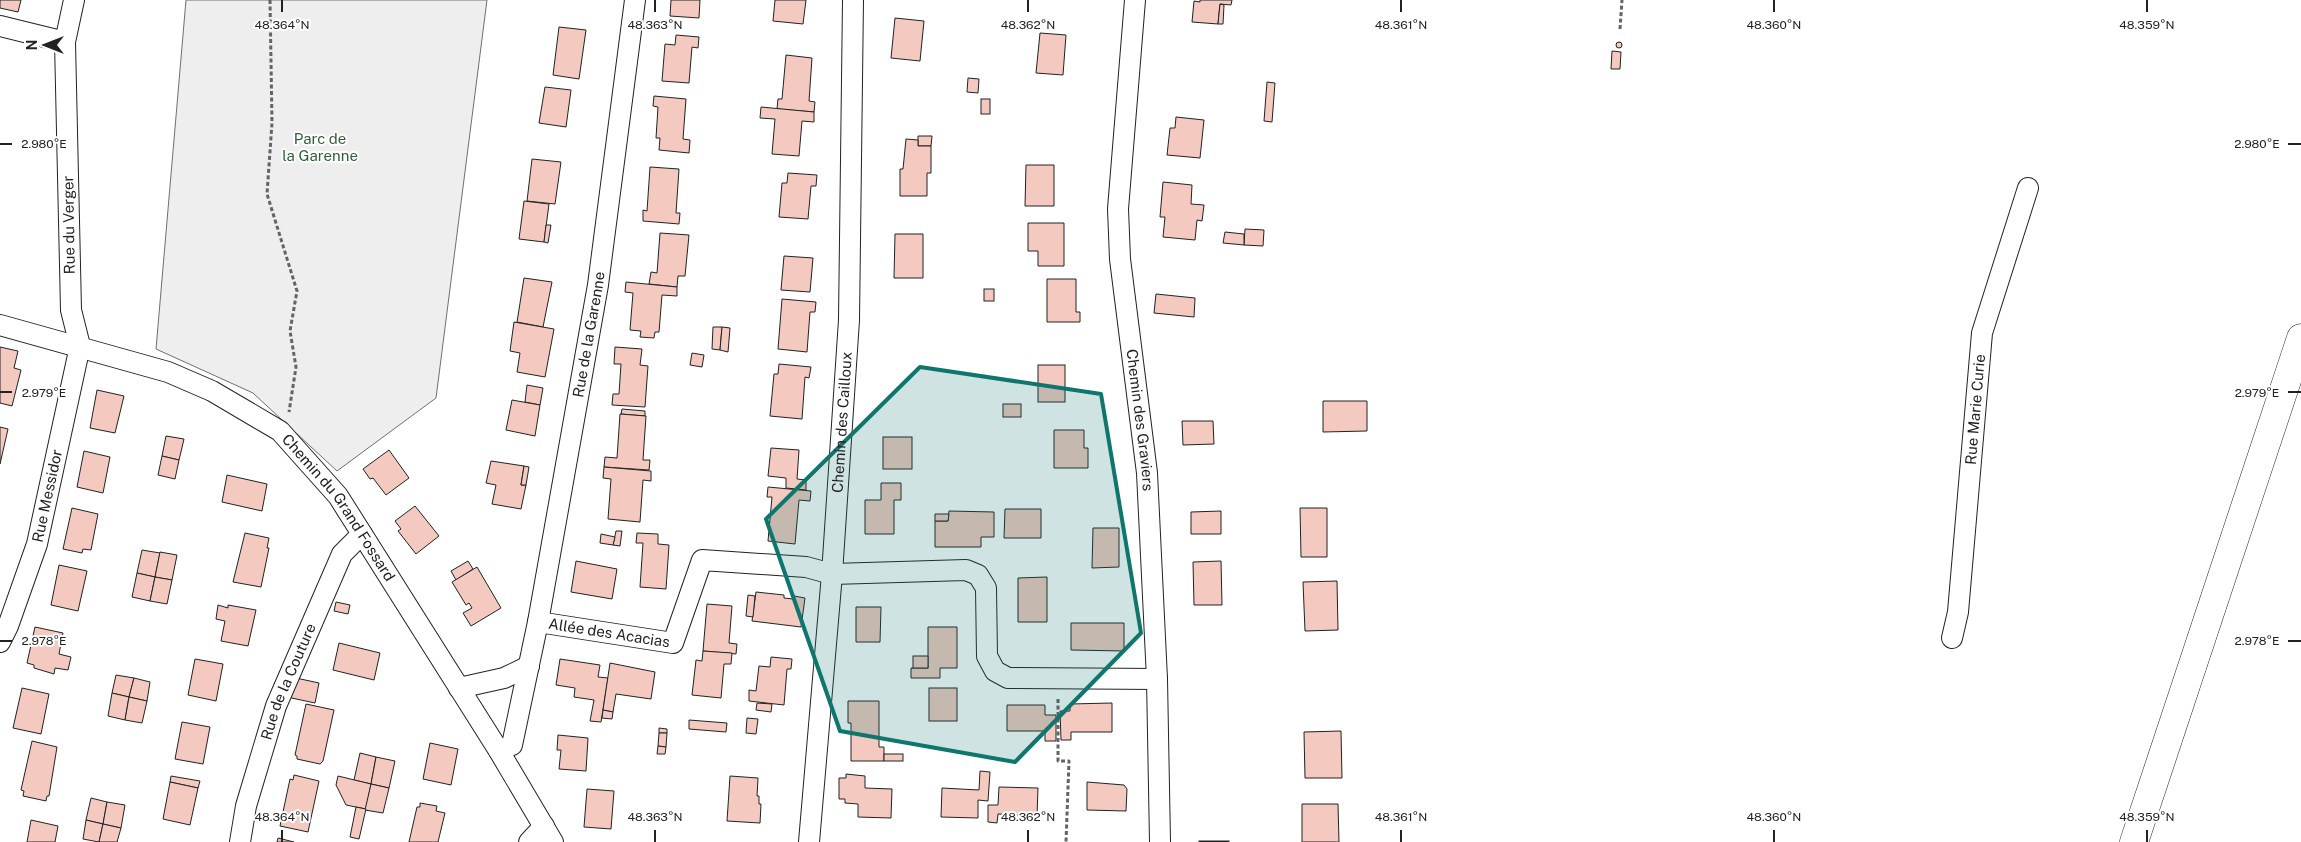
<svg xmlns="http://www.w3.org/2000/svg" width="2301" height="842" font-family="'Public Sans',sans-serif">
	<style>
		.green { fill: #eee; stroke: #6f6f6f }
		.building { fill: #f3c9c0; stroke: #222 }
		.lines { fill: none; stroke-linecap: round; stroke-linejoin: round }
		.minor-casing { stroke: #222; stroke-width: 22 }
		.primary-casing { stroke: #222; stroke-width: 29 }
		.path { stroke: #646464; stroke-width: 3; stroke-dasharray: 4 2.5; stroke-linecap: butt }
		.minor { stroke: #fff; stroke-width: 20 }
		.primary { stroke: #fff; stroke-width: 28 }
		.marked { fill: #0f766e; fill-opacity: 0.2; stroke: #0f766e; stroke-width: 4; stroke-linejoin: round }
		.ticks { fill: none; stroke: #222; stroke-width: 2 }
		.labels { text-anchor: middle; stroke-width: 4; stroke-linejoin: round; paint-order: stroke }
		.park-label { font-size: 15px; fill: #2f5e38; stroke: #fff }
		.street-label { font-size: 15px; fill: #222; stroke: #fff }
		.ticks-label { font-size: 12px; text-anchor: middle; fill: #222; stroke: #fff; stroke-width: 4; stroke-linejoin: round; paint-order: stroke }
	</style>
	<rect width="100%" height="100%" fill="#fff"/>
	<!-- green -->
	<path class="green" d="M186 0H487L436 398 337 471 253 393 156 349Z"/>
	<!-- building -->
	<g class="building">
		<path d="M0 0H21L18 12 0 8Z"/>
		<path d="M671 0H700L699 18 670 16Z"/>
		<path d="M775 0H806L803 24 773 21Z"/>
		<path d="M1200 0H1232L1231 5 1220 4 1218 24 1192 22 1194 1 1200 2Z"/>
		<path d="M1220 4 1224 5 1223 24H1218Z"/>
		<path d="M895 18 924 21 920 61 891 58Z"/>
		<path d="M559 27 586 30 579 79 553 75Z"/>
		<path d="M1040 33 1066 35 1063 75 1036 73Z"/>
		<path d="M676 35 699 37 698 48 692 47 689 83 662 81 665 44 675 45Z"/>
		<circle cx="1619" cy="45" r="3"/>
		<path d="M1612 51 1621 52 1620 69H1611Z"/>
		<path d="M786 55 812 58 809 101 815 102 814 112 777 109 778 99H782Z"/>
		<path d="M968 78 979 79 978 93 967 92Z"/>
		<path d="M1267 82 1275 83 1272 122 1264 121Z"/>
		<path d="M545 87 571 90 566 127 539 123Z"/>
		<path d="M654 96 686 99 683 139 690 140 689 153 659 150 660 138H656L658 107 653 106Z"/>
		<rect x="981" y="99" width="9" height="15"/>
		<path d="M761 107 814 112V122L802 121 799 156 772 154 775 119 760 118Z"/>
		<path d="M1176 117 1204 120 1200 158 1167 155 1170 128H1175Z"/>
		<path d="M918 136H932L931 146H918Z"/>
		<path d="M906 139 918 140V146H931V173H927V196H900V169H903Z"/>
		<path d="M532 159 561 162 555 204 527 201Z"/>
		<path d="M1026 165H1054V206H1025Z"/>
		<path d="M650 167 679 169 676 213H680L679 224 643 221V210L647 211Z"/>
		<path d="M788 173 817 175 816 186H811L808 219 779 217 782 183H787Z"/>
		<path d="M1163 182 1192 185 1191 204 1204 205 1202 221 1197 220 1195 240 1163 237 1165 217H1160Z"/>
		<path d="M524 201 549 204 544 242 519 239Z"/>
		<path d="M1028 223H1064V266H1038V251H1028Z"/>
		<path d="M546 225H551L548 243 544 242Z"/>
		<path d="M1245 229 1264 230 1263 246 1244 245Z"/>
		<path d="M1225 232 1244 234V245L1223 243Z"/>
		<path d="M660 233 689 235 685 276H678L677 287 649 284 651 272 657 273Z"/>
		<path d="M895 234H923V278H894Z"/>
		<path d="M784 256 813 258 810 292 781 290Z"/>
		<path d="M524 278 552 282 543 327 517 322Z"/>
		<path d="M1047 279H1076V312H1080V322H1047Z"/>
		<path d="M626 282 677 287V296L662 295 659 332H655L654 338 640 337 641 331 630 330 633 293 625 292Z"/>
		<rect x="984" y="289" width="10" height="12"/>
		<path d="M1156 294 1195 298 1194 317 1154 313Z"/>
		<path d="M782 299 816 302 815 312H810L807 352 778 349Z"/>
		<path d="M514 322 554 329 545 377 517 372 520 353 510 351Z"/>
		<path d="M713 327H722L720 350 712 349Z"/>
		<path d="M722 327 730 328 728 352 720 350Z"/>
		<path d="M0 347 18 351 14 368 21 370 12 406 0 403Z"/>
		<path d="M615 347 642 349 640 365 648 366 645 407 612 405 613 394H619L621 364H614Z"/>
		<path d="M692 353 704 355 702 367 690 365Z"/>
		<path d="M779 364 811 367 809 378 805 377 802 419 770 416 774 374H778Z"/>
		<rect x="1038" y="365" width="27" height="37"/>
		<path d="M527 385 543 388 540 405 525 402Z"/>
		<path d="M97 390 124 396 115 433 90 428Z"/>
		<path d="M512 400 540 405 535 436 506 430Z"/>
		<path d="M1323 401H1367V431L1323 432Z"/>
		<rect x="1003" y="404" width="18" height="13"/>
		<path d="M622 409 645 411V416L621 414Z"/>
		<path d="M620 414 646 416 643 460H650L649 470 604 467 605 457 617 458Z"/>
		<path d="M1182 421H1213L1214 444 1183 445Z"/>
		<path d="M0 427 8 429 0 464Z"/>
		<path d="M1054 430H1084V448H1088V468H1054Z"/>
		<path d="M166 436 184 439 179 460 162 456Z"/>
		<rect x="883" y="437" width="29" height="32"/>
		<path d="M771 448 799 450 797 479 806 480V490L786 488V478L768 476Z"/>
		<path d="M389 450 409 478 386 495 373 478 370 479 363 469Z"/>
		<path d="M84 451 110 457 103 493 77 487Z"/>
		<path d="M162 456 179 460 175 479 158 475Z"/>
		<path d="M491 461 524 466 521 485H526L521 509 492 504 496 485 486 483Z"/>
		<path d="M524 466 529 467 526 485H521Z"/>
		<path d="M604 467 651 471V481L643 480 640 522 608 519 611 479 603 478Z"/>
		<path d="M227 475 267 484 262 511 222 502Z"/>
		<path d="M881 483H901V500H894V534H865V500H881Z"/>
		<path d="M768 487 811 491 810 501 799 500 795 544 768 541 772 497H767Z"/>
		<path d="M415 506 439 536 416 554 398 531 401 529 395 521Z"/>
		<path d="M72 508 98 514 91 550 83 549 82 553 63 549Z"/>
		<path d="M1300 508H1327V557H1301Z"/>
		<path d="M1005 509H1041V538H1004Z"/>
		<path d="M949 511 994 512V537H981V547H935V521H948Z"/>
		<path d="M1221 511V534H1191V512Z"/>
		<path d="M935 514H949L948 521H935Z"/>
		<path d="M1093 528H1119V567L1092 568Z"/>
		<path d="M616 531H622L620 546 613 545Z"/>
		<path d="M245 533 269 538 267 548H269L261 587 233 582Z"/>
		<path d="M637 533 658 534V544L669 545 666 589 640 587 643 543H636Z"/>
		<path d="M601 534 615 537 613 545 600 543Z"/>
		<path d="M142 550 160 553 155 577 137 573Z"/>
		<path d="M160 552 177 555 172 580 155 577Z"/>
		<path d="M468 561 473 569 456 580 451 571Z"/>
		<path d="M576 561 617 569 612 599 571 592Z"/>
		<path d="M1221 561 1222 605H1194L1193 562Z"/>
		<path d="M59 565 87 571 78 611 51 605Z"/>
		<path d="M477 567 501 608 471 626 463 613 472 608 469 603 466 605 452 582Z"/>
		<path d="M137 573 155 577 150 601 132 597Z"/>
		<path d="M155 577 172 580 167 604 150 601Z"/>
		<path d="M1047 577V622H1018V578Z"/>
		<path d="M1337 581 1338 630 1305 631 1303 582Z"/>
		<path d="M756 592 784 595V598L793 599 794 596 805 598 801 627 752 621Z"/>
		<path d="M748 595 755 596 753 617 746 616Z"/>
		<path d="M336 602 350 605 348 614 334 611Z"/>
		<path d="M707 604 732 606 729 643 737 644 736 654 703 651Z"/>
		<path d="M218 605 228 608V605L256 610 248 646 221 641 225 621 216 619Z"/>
		<path d="M856 607H881L880 642H856Z"/>
		<path d="M1071 623H1124V651L1071 650Z"/>
		<path d="M35 627 63 633 59 654 71 657 68 670 55 668 54 674 34 668V665L27 663Z"/>
		<path d="M928 627H957V668H940V678H911V668H928Z"/>
		<path d="M339 643 380 653 374 680 333 670Z"/>
		<path d="M703 651 732 653 731 664H724L721 698 692 695 696 660 702 661Z"/>
		<rect x="913" y="656" width="15" height="12"/>
		<path d="M771 657 792 659 791 669H787L784 705 749 701V690L756 691 759 666 770 667Z"/>
		<path d="M195 659 223 664 216 701 188 695Z"/>
		<path d="M560 659 600 665 598 677 608 678 601 722 590 721 594 700 574 697 575 688 556 685Z"/>
		<path d="M610 663 655 672 651 699 616 694 613 712 603 710Z"/>
		<path d="M116 675 134 678 129 697 112 693Z"/>
		<path d="M134 678 150 682 147 701 129 697Z"/>
		<path d="M296 678 319 683 315 703 287 697Z"/>
		<path d="M22 688 49 694 41 734 13 728Z"/>
		<rect x="929" y="688" width="28" height="33"/>
		<path d="M112 693 129 697 125 720 108 716Z"/>
		<path d="M129 697 147 701 142 723 125 720Z"/>
		<path d="M848 701H879V747H884V761H851V723H848Z"/>
		<path d="M757 703 772 704 771 712 756 710Z"/>
		<path d="M1112 703V732H1071V740H1061L1060 711H1070V704Z"/>
		<path d="M306 704 334 710 323 761 320 764 297 759V756L295 755Z"/>
		<path d="M1007 705H1045V715H1056V741H1045V731H1007Z"/>
		<path d="M603 710 613 712 612 719 602 718Z"/>
		<path d="M747 718 758 719 756 734 746 733Z"/>
		<path d="M689 720 727 723 726 732 689 729Z"/>
		<path d="M182 722 210 727 203 764 175 759Z"/>
		<path d="M659 728 667 729V733H659Z"/>
		<path d="M1341 731 1342 778H1305L1304 732Z"/>
		<path d="M659 733H667L666 747 658 746Z"/>
		<path d="M558 735 588 738 586 771 559 769 561 750H557Z"/>
		<path d="M32 741 57 747 49 796H47L46 801 23 796 24 791 21 790Z"/>
		<path d="M430 743 458 749 451 785 423 779Z"/>
		<path d="M658 746 666 747 665 754H657Z"/>
		<path d="M360 753 376 757 371 784 354 780Z"/>
		<rect x="884" y="754" width="19" height="7"/>
		<path d="M376 757 395 761 389 788 371 784Z"/>
		<path d="M980 771 990 772 988 801 978 800V818L941 817 942 788 979 790Z"/>
		<path d="M846 774 865 776V788L892 789 891 818 858 817V804L845 803V799H839V778H846Z"/>
		<path d="M294 775 319 781 308 832 280 826 290 779 293 780Z"/>
		<path d="M171 776 200 781 198 788 170 782Z"/>
		<path d="M338 776 371 784 366 809 346 805 336 785Z"/>
		<path d="M730 776 758 778 757 796H759V804H761L760 823 727 821Z"/>
		<path d="M170 782 198 788 190 825 163 819Z"/>
		<path d="M1087 782 1124 785 1127 789 1126 811 1087 810Z"/>
		<path d="M371 784 389 788 383 813 365 810Z"/>
		<path d="M999 787 1038 788 1037 816 998 814 997 823 988 822V805H998Z"/>
		<path d="M587 789 614 791 611 829 584 827Z"/>
		<path d="M91 798 107 802 103 824 86 820Z"/>
		<path d="M107 802 125 805 121 828 103 824Z"/>
		<path d="M420 803 437 806 436 811 445 813 438 842H409L417 807H420Z"/>
		<path d="M1302 804H1338L1339 842H1302Z"/>
		<path d="M356 807 366 809 359 839 350 837Z"/>
		<path d="M31 820 58 826 55 842H27Z"/>
		<path d="M86 820 103 824 99 842 83 839Z"/>
		<path d="M103 824 121 828 117 842H99Z"/>
		<path d="M278 838 294 842H277Z"/>
		<rect x="1199" y="841" width="30" height="1"/>
	</g>
	<g class="lines">
		<defs>
			<g id="minor">
				<path id="s1" d="M1135 0 1118 209 1120 259 1147 473 1157 679 1160 842"/>
				<path d="M0 26 65 42"/>
				<path id="s2" d="M0 325 168 372 212 391 280 431 338 496 499 751 553 842"/>
				<path id="s3" d="M538 622 673 643 702 560 806 567 832 574 966 570 978 575 986 588 987 656 995 671 1008 678 1157 679"/>
				<path id="s4" d="M1952 638 1958 612 1982 333 2028 188"/>
				<path id="s5" d="M0 642 8 626 37 544 80 346 71 310 65 42 74 0"/>
				<path d="M459 688 504 678 529 666"/>
				<path id="s6" d="M499 751 512 745 538 622 598 285 635 0"/>
				<path id="s7" d="M240 842 246 806 276 706 342 554 362 534"/>
				<path d="M529 842 544 826"/>
				<path id="s8" d="M809 842 832 574 849 320 853 0"/>
			</g>
			<path id="primary" d="M2134 842 2301 338"/>
		</defs>
		<!-- minor casing -->
		<use href="#minor" class="minor-casing"/>
		<!-- primary casing -->
		<use href="#primary" class="primary-casing"/>
		<!-- path -->
		<g class="path">
			<path d="M270 0 272 123 267 194 297 291 290 331 296 367 289 412"/>
			<path d="M1620 29 1622 0"/>
			<path d="M1058 699V761H1069L1066 842"/>
		</g>
		<!-- minor -->
		<use href="#minor" class="minor"/>
		<!-- primary -->
		<use href="#primary" class="primary"/>
	</g>
	<!-- marked area -->
	<path class="marked" d="M920 367 1101 394 1141 633 1015 762 840 731 766 519Z"/>
	<!-- ticks -->
	<path class="ticks" d="M282 0V12M655 0V12M1028 0V12M1401 0V12M1774 0V12M2147 0V12M0 144H12M2288 144H2301M0 392H12M2288 392H2301M0 641H12M2288 641H2301M282 830V842M655 830V842M1028 830V842M1401 830V842M1774 830V842M2147 830V842"/>
	<g class="labels">
		<!-- park labels -->
		<g class="park-label">
			<text x="320" y="144">Parc de<tspan x="320" dy="17">la Garenne</tspan></text>
		</g>
		<!-- street labels -->
		<g class="street-label">
			<text transform="translate(69 225) rotate(-91)" y="5">Rue du Verger</text>
			<text dy="5" stroke="none"><textPath href="#s6" startOffset="432">Rue de la Garenne</textPath></text>
			<text dy="5" stroke="none"><textPath href="#s4" startOffset="230">Rue Marie Curie</textPath></text>
			<text dy="5" stroke="none"><textPath href="#s1" startOffset="422">Chemin des Graviers</textPath></text>
			<text dy="5" stroke="none"><textPath href="#s8" startOffset="421">Chemin des Cailloux</textPath></text>
			<text dy="5" stroke="none"><textPath href="#s5" startOffset="154">Rue Messidor</textPath></text>
			<text dy="5" stroke="none"><textPath href="#s2" startOffset="398">Chemin du Grand Fossard</textPath></text>
			<text dy="5" stroke="none"><textPath href="#s3" startOffset="72">Allée des Acacias</textPath></text>
			<text dy="5" stroke="none"><textPath href="#s7" startOffset="168">Rue de la Couture</textPath></text>
		</g>
	</g>
	<g class="ticks-label">
		<text x="282" y="29">48.364°N</text>
		<text x="655" y="29">48.363°N</text>
		<text x="1028" y="29">48.362°N</text>
		<text x="1401" y="29">48.361°N</text>
		<text x="1774" y="29">48.360°N</text>
		<text x="2147" y="29">48.359°N</text>
		<text x="2257" y="148">2.980°E</text>
		<text x="44" y="148">2.980°E</text>
		<text x="2257" y="397">2.979°E</text>
		<text x="44" y="397">2.979°E</text>
		<text x="2257" y="645">2.978°E</text>
		<text x="44" y="645">2.978°E</text>
		<text x="282" y="821">48.364°N</text>
		<text x="655" y="821">48.363°N</text>
		<text x="1028" y="821">48.362°N</text>
		<text x="1401" y="821">48.361°N</text>
		<text x="1774" y="821">48.360°N</text>
		<text x="2147" y="821">48.359°N</text>
	</g>
	<!-- north arrow -->
	<g transform="translate(45 45) rotate(270)" stroke="#ffffff" stroke-width="4" paint-order="stroke">
	<path d="M0-4L9 19L0 12L-9 19Z" fill="#222222"/>
	<text y="-8" font-size="14" font-weight="bold" text-anchor="middle" fill="#222222">N</text>
	</g>
</svg>
